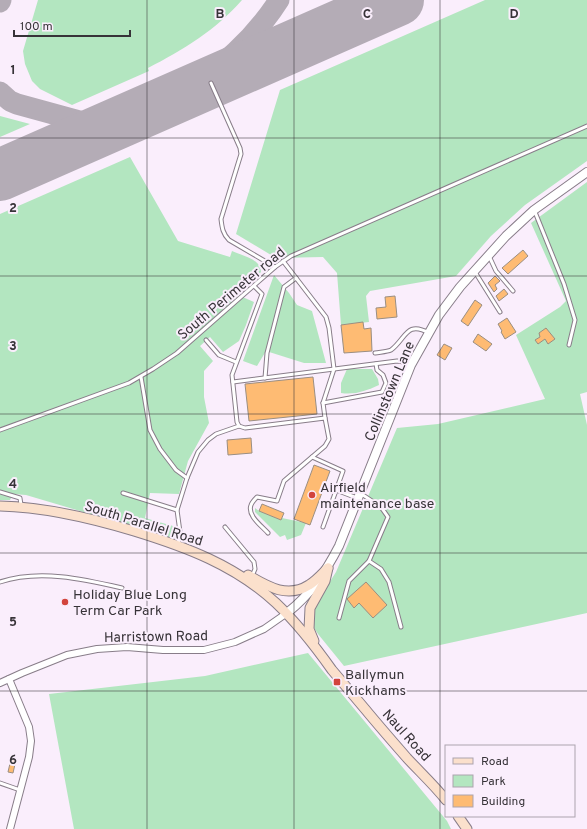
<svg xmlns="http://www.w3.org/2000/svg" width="587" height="829" font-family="Overpass,sans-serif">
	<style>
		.green { fill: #b3e6c0 }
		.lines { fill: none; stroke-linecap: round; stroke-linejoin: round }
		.taxiway { stroke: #b4acb6; stroke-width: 21 }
		.runway { stroke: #b4acb6; stroke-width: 52 }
		.building { fill: #febb73; stroke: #9a8e82 }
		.service-casing { stroke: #887d89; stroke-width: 5 }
		.minor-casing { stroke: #887d89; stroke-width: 8 }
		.tertiary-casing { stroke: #887d89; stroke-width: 10 }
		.secondary-casing { stroke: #887d89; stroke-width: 11 }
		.service { stroke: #fff; stroke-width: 3 }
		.minor { stroke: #fff; stroke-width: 6 }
		.tertiary { stroke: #fff; stroke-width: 8 }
		.secondary { stroke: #fbe0cc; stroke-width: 9 }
		.grid { fill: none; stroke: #373338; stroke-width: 1; stroke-opacity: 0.55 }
		.poi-dot { fill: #d2443d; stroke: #faeefc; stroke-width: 1.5 }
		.labels { text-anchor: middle; stroke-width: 4; stroke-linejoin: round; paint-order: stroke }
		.street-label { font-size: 14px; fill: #373338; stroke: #faeefc }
		.poi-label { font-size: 14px; fill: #373338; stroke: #faeefc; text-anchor: start }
		.grid-label { font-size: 13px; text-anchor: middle; font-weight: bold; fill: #373338; stroke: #faeefc; stroke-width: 4; stroke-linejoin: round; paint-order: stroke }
	</style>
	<rect width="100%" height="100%" fill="#faeefc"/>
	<!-- green -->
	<g class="green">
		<path d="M38 0H242C216 30 183 50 148 68L149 71 72 105 40 89 32 81 25 64 23 51Z"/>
		<path d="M485 0H587V161L525 205 491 236 456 276 370 291 366 296 369 322 341 325 337 273 323 257 276 258 236 234 280 90Z"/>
		<path d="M0 116 30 124 0 137Z"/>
		<path d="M130 157 178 241 230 257 232 251C243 256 261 259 261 272L238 295 254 302 246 325 239 341 223 352 210 337 200 346 213 361 204 371V397L209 423 188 461 179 494 150 493 145 518 173 526 176 534 171 538 26 495 13 494 10 500H0V214Z"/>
		<path d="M587 182V392L580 394 587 425V613L344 666 318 634 312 625V610L336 572 397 428 438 424 545 399 516 335 560 307 566 301 531 223Z"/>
		<path d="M274 275 289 293 297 305 312 311 326 363H304L266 351 257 366 243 361Z"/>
		<path d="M347 369H372L378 379 379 385C366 391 355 395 341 393V383Z"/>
		<path d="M255 508 259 511 281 520 282 518 306 523 301 535 287 540 285 535 280 537 255 512Z"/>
		<path d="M308 653 447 821 451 829H74L49 694 205 676Z"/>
	</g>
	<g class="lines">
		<!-- taxiway -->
		<g class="taxiway">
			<path d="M0 2 1 0"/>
			<path d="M0 92 10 101 17 104 90 124 106 123 135 116"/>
			<path d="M182 95C221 66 253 41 279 0"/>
		</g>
		<!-- runway -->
		<path class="runway" d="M0 175 398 0"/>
	</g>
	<!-- building -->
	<g class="building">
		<path d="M523 250 528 256 508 274 502 268Z"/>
		<path d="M495 276 500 281 495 285 497 289 494 292 488 283Z"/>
		<path d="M504 289 508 294 499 301 496 296Z"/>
		<path d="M395 296 397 317 377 319 376 308 386 307 385 297Z"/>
		<path d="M475 300 482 305 468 326 461 321Z"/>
		<path d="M507 318 516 332 505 339 501 332 502 331 498 324Z"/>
		<path d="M363 322 364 329 371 328 372 351 344 353 341 325Z"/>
		<path d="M546 328 555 339 548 344 545 339 538 344 535 340 540 337 539 333Z"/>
		<path d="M478 334 492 344 486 351 473 342Z"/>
		<path d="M444 344 452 348 445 360 437 355Z"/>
		<path d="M313 377 317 414 249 421 245 384Z"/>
		<path d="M251 438 252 453 228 455 227 440Z"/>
		<path d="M314 465 330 471 310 525 294 519Z"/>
		<path d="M262 504 284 513 281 520 259 511Z"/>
		<path d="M366 582 387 605 373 618 359 603 354 608 347 599Z"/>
		<path d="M11 759 16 760 13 773 8 772Z"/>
	</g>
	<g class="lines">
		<defs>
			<g id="service">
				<path d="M211 83 240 148 241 154 221 219C222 228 223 234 229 240L275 267"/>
				<path d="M535 212 564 284 575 320 569 345"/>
				<path d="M489 256 496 271 513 291"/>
				<path d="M283 261 326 317 329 328 334 369 323 403 325 418"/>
				<path d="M475 272 500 312"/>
				<path d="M254 286 262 294 232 375 237 422 239 426 245 428 325 418 329 439 325 446 284 481 277 501 257 497C255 499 252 502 251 505 247 516 262 526 268 533"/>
				<path d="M206 340 219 355 236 362"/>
				<path d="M375 353C380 352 387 352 391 350 406 339 406 320 429 333"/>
				<path d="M141 377 150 430 160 449 176 470 187 478"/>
				<path d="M265 378 267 353 284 287 296 278"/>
				<path d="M233 382 397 361 404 362 411 365"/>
				<path d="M323 403 382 392 386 383 383 375 377 370 376 364"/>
				<path d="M0 430 129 383 153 369 177 353 275 267 291 256 587 126"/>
				<path d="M312 457 343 471 323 527"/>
				<path d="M336 490 357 498"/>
				<path d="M0 492 20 498 21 505"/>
				<path d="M123 493 177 510"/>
				<path d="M225 527 254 562 255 569 252 576"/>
				<path d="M178 544 180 532 177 510 187 478 198 452 208 440 216 434 239 426"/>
				<path d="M369 561 381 569 389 582 401 627"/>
				<path d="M0 582C39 569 83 579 122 588"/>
				<path d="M339 618 349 581 369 561 388 517 381 507 360 493"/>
				<path d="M0 783 20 790"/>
			</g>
			<g id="minor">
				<path d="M9 679 29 727 31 741 29 757 10 829"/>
				<path d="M0 683 22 673 67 655 97 649 127 647 163 650H204L235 642 264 629 287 613"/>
			</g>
			<path id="tertiary" d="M287 613C311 594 325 573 339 546L411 365 439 315 460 287 506 236 534 210 587 172"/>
			<g id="secondary">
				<path d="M0 506C45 507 91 518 134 531 186 547 235 565 276 603 297 623 315 646 332 670 343 683 354 696 365 709 379 726 393 742 407 758 420 772 434 785 446 800"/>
				<path d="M248 575C267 586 287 599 309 585 316 581 322 574 328 568"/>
				<path d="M314 641 309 629 310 608 325 581 328 568"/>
				<path d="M458 816 467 829"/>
			</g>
		</defs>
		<!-- service casing -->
		<use href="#service" class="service-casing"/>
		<!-- minor casing -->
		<use href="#minor" class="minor-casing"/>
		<!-- tertiary casing -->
		<use href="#tertiary" class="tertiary-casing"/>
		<!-- secondary casing -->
		<use href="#secondary" class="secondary-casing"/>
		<!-- service -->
		<use href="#service" class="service"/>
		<!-- minor -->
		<use href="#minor" class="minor"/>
		<!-- tertiary -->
		<use href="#tertiary" class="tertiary"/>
		<!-- secondary -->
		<use href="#secondary" class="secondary"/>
	</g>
	<!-- grid -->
	<path class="grid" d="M147 0V829M294 0V829M440 0V829M0 138H587M0 276H587M0 414H587M0 553H587M0 691H587"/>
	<!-- markers -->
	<g class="poi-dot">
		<circle cx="312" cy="495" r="4"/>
		<circle cx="65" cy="602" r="4"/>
		<rect x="333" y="678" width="8" height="8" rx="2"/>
	</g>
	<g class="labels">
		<!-- street labels -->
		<g class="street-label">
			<text transform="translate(231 293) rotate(-40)" y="5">South Perimeter road</text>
			<text transform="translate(389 391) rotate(-67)" y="5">Collinstown Lane</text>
			<text transform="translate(144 523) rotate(17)" y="5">South Parallel Road</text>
			<text transform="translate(156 636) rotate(-1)" y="5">Harristown Road</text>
			<text transform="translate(407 735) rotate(48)" y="5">Naul Road</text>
		</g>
		<!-- poi labels -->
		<g class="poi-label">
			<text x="320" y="492">Airfield<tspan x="320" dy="16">maintenance base</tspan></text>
			<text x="73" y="599">Holiday Blue Long<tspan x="73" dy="16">Term Car Park</tspan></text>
			<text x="345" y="679">Ballymun<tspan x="345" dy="16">Kickhams</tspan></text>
		</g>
	</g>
	<g class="grid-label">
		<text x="220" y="18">B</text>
		<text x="367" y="18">C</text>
		<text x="514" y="18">D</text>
		<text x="13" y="74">1</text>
		<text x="13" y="212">2</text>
		<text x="13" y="350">3</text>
		<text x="13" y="488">4</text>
		<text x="13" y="626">5</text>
		<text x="13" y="764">6</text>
	</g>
	<!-- legend -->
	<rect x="445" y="745" width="130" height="72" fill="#faeefc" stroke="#aca3ae"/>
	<rect x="453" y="758" width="20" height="6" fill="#fbe0cc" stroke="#aca3ae"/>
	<text x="481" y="765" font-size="12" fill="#373338">Road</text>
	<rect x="453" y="775" width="20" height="12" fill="#b3e6c0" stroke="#aca3ae"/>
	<text x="481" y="785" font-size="12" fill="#373338">Park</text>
	<rect x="453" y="795" width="20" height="12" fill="#febb73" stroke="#aca3ae"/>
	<text x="481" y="805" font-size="12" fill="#373338">Building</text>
	<!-- scale -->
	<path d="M14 30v6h116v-6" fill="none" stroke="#373338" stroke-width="2"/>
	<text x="20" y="30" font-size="12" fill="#373338" stroke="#faeefc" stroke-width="3" paint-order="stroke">100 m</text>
</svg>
